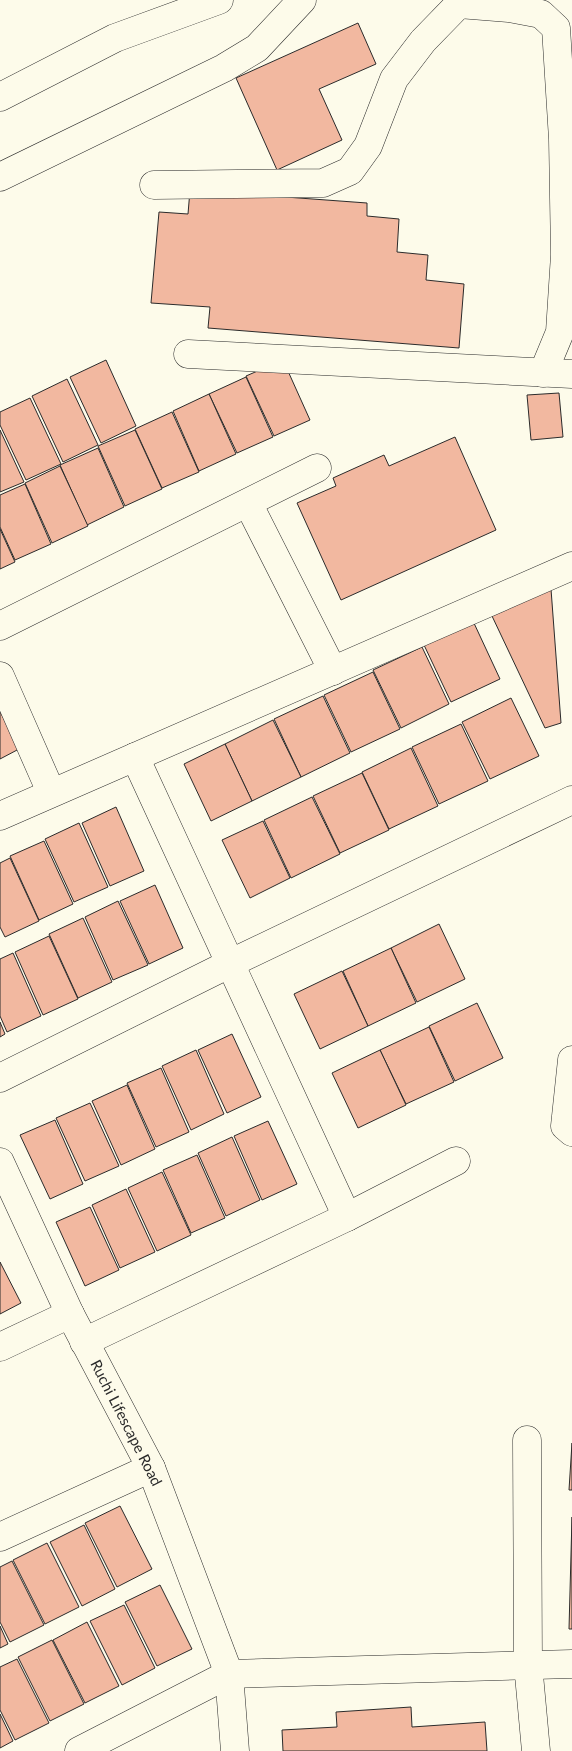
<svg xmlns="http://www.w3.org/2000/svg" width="572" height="1751" font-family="Lato,sans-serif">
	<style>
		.building { fill: #f2b8a0; stroke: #2b2b2b }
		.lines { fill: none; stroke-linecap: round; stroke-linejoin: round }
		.minor-casing { stroke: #2b2b2b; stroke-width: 29 }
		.minor { stroke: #fdfbea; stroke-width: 28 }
		.labels { text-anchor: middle; stroke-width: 4; stroke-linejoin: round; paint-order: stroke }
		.street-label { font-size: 15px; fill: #2b2b2b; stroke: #fdfbea }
	</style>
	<rect width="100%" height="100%" fill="#fdfbea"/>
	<!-- building -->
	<g class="building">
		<path d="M358 23 376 64 319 89 342 140 277 170 236 78Z"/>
		<path d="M190 190 367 203V216L399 219 397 252 428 255 426 280 464 284 459 348 208 328 210 307 151 303 159 212 188 214Z"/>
		<path d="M106 360 136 426 101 443 70 377Z"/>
		<path d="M283 360 310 420 274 436 246 376Z"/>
		<path d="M246 377 273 437 237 453 209 394Z"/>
		<path d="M67 379 98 445 63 462 32 396Z"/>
		<path d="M559 393 563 437 531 440 527 395Z"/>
		<path d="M209 394 236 454 199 471 173 411Z"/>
		<path d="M30 398 61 464 26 480 0 425V412Z"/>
		<path d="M172 412 199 472 162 488 135 429Z"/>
		<path d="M0 430 24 482 0 492Z"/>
		<path d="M135 430 162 489 125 506 98 446Z"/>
		<path d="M455 437 496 530 341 600 297 503 336 486 333 478 384 455 389 466Z"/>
		<path d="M98 448 124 507 87 525 60 465Z"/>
		<path d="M60 466 88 526 52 543 25 483Z"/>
		<path d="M25 484 51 544 15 560 0 527V495Z"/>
		<path d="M0 529 15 562 0 569Z"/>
		<path d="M551 589 561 723 545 728 492 616Z"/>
		<path d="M473 621 500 679 451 702 424 645Z"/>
		<path d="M422 647 449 704 401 728 373 670Z"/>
		<path d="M373 672 400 729 351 752 324 695Z"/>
		<path d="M323 696 350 753 301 777 274 719Z"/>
		<path d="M511 698 539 756 490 779 462 722Z"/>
		<path d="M0 711 19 749 0 759Z"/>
		<path d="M273 720 301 777 252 801 225 744Z"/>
		<path d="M461 724 488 781 439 804 412 747Z"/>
		<path d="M225 744 252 801 211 821 184 764Z"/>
		<path d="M411 748 438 806 389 829 362 772Z"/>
		<path d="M362 773 389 830 340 853 313 796Z"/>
		<path d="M312 797 340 854 291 878 264 820Z"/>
		<path d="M116 807 144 871 110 886 82 823Z"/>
		<path d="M263 821 290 878 250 898 222 840Z"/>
		<path d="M79 823 108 887 74 902 45 839Z"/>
		<path d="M44 841 73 904 39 920 10 856Z"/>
		<path d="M10 858 39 921 5 937 0 927V863Z"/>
		<path d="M155 885 183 948 149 964 120 901Z"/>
		<path d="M118 901 148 965 113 980 85 917Z"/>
		<path d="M83 918 112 982 78 998 49 934Z"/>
		<path d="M439 924 465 979 417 1002 391 948Z"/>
		<path d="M49 936 78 999 43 1015 15 952Z"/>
		<path d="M391 948 416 1003 368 1026 343 971Z"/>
		<path d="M13 953 41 1016 7 1032 0 1016V959Z"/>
		<path d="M342 971 368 1026 320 1049 294 994Z"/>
		<path d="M477 1003 503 1058 455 1081 429 1026Z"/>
		<path d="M0 1022 5 1034 0 1037Z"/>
		<path d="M429 1027 454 1082 406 1104 380 1050Z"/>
		<path d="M232 1034 261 1097 227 1113 198 1050Z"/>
		<path d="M196 1050 224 1114 191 1130 162 1066Z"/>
		<path d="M380 1050 406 1105 358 1128 332 1073Z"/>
		<path d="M161 1068 189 1132 156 1147 127 1083Z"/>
		<path d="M127 1085 155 1149 121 1165 92 1101Z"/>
		<path d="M90 1103 119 1166 85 1181 56 1118Z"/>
		<path d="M55 1120 83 1184 50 1199 20 1135Z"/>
		<path d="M268 1121 297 1184 262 1200 234 1136Z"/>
		<path d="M232 1137 260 1200 226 1216 198 1153Z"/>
		<path d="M197 1155 225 1218 191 1233 163 1170Z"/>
		<path d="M162 1172 191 1235 157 1251 128 1188Z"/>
		<path d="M126 1189 155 1252 120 1268 92 1205Z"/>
		<path d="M90 1207 119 1270 85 1286 56 1222Z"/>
		<path d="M0 1262 21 1303 0 1314Z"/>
		<path d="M572 1443V1490H569Z"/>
		<path d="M120 1506 152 1569 117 1587 85 1523Z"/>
		<path d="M572 1517V1629H569Z"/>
		<path d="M84 1525 115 1589 82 1606 50 1542Z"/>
		<path d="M47 1543 79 1607 45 1624 13 1560Z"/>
		<path d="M12 1561 44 1625 10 1642 0 1622V1567Z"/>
		<path d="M160 1585 192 1649 157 1666 125 1602Z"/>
		<path d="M124 1605 155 1668 122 1685 90 1621Z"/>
		<path d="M87 1622 119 1686 85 1703 53 1640Z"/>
		<path d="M0 1626 8 1644 0 1648Z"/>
		<path d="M52 1640 84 1704 50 1721 18 1657Z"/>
		<path d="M17 1659 49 1723 15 1740 0 1710V1667Z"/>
		<path d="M411 1707 412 1727 485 1722 487 1751H283L282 1730 337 1727 336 1712Z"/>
		<path d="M0 1714 13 1741 0 1748Z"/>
	</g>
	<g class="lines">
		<defs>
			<g id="minor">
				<path d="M458 0 459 4 509 8 541 14 556 28 563 139 565 255 560 332 543 373"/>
				<path d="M0 97 115 38 219 0"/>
				<path d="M0 177 224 68 257 48 302 0"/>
				<path d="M154 185 323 183 350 171 368 146 394 79 423 41 459 4"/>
				<path d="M188 354 572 374"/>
				<path d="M248 503 333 671"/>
				<path d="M0 626 317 468"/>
				<path d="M0 676 51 792"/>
				<path d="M135 757 347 1217"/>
				<path d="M0 816 572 566"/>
				<path d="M572 1060 565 1126 572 1132"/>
				<path d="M0 1078 231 963 572 800"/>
				<path d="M0 1162 70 1314 151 1468 229 1674 235 1751"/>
				<path d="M84 1342 347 1217 456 1161"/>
				<path d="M0 1347 70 1314"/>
				<path d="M527 1440 528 1664 536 1751"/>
				<path d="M0 1537 151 1468"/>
				<path d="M79 1751 229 1674 572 1664"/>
			</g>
		</defs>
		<!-- minor casing -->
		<use href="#minor" class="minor-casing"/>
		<!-- minor -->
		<use href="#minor" class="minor"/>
	</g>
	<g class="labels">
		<!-- street labels -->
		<g class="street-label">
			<text transform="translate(126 1423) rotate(63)" y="5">Ruchi Lifescape Road</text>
		</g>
	</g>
</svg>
